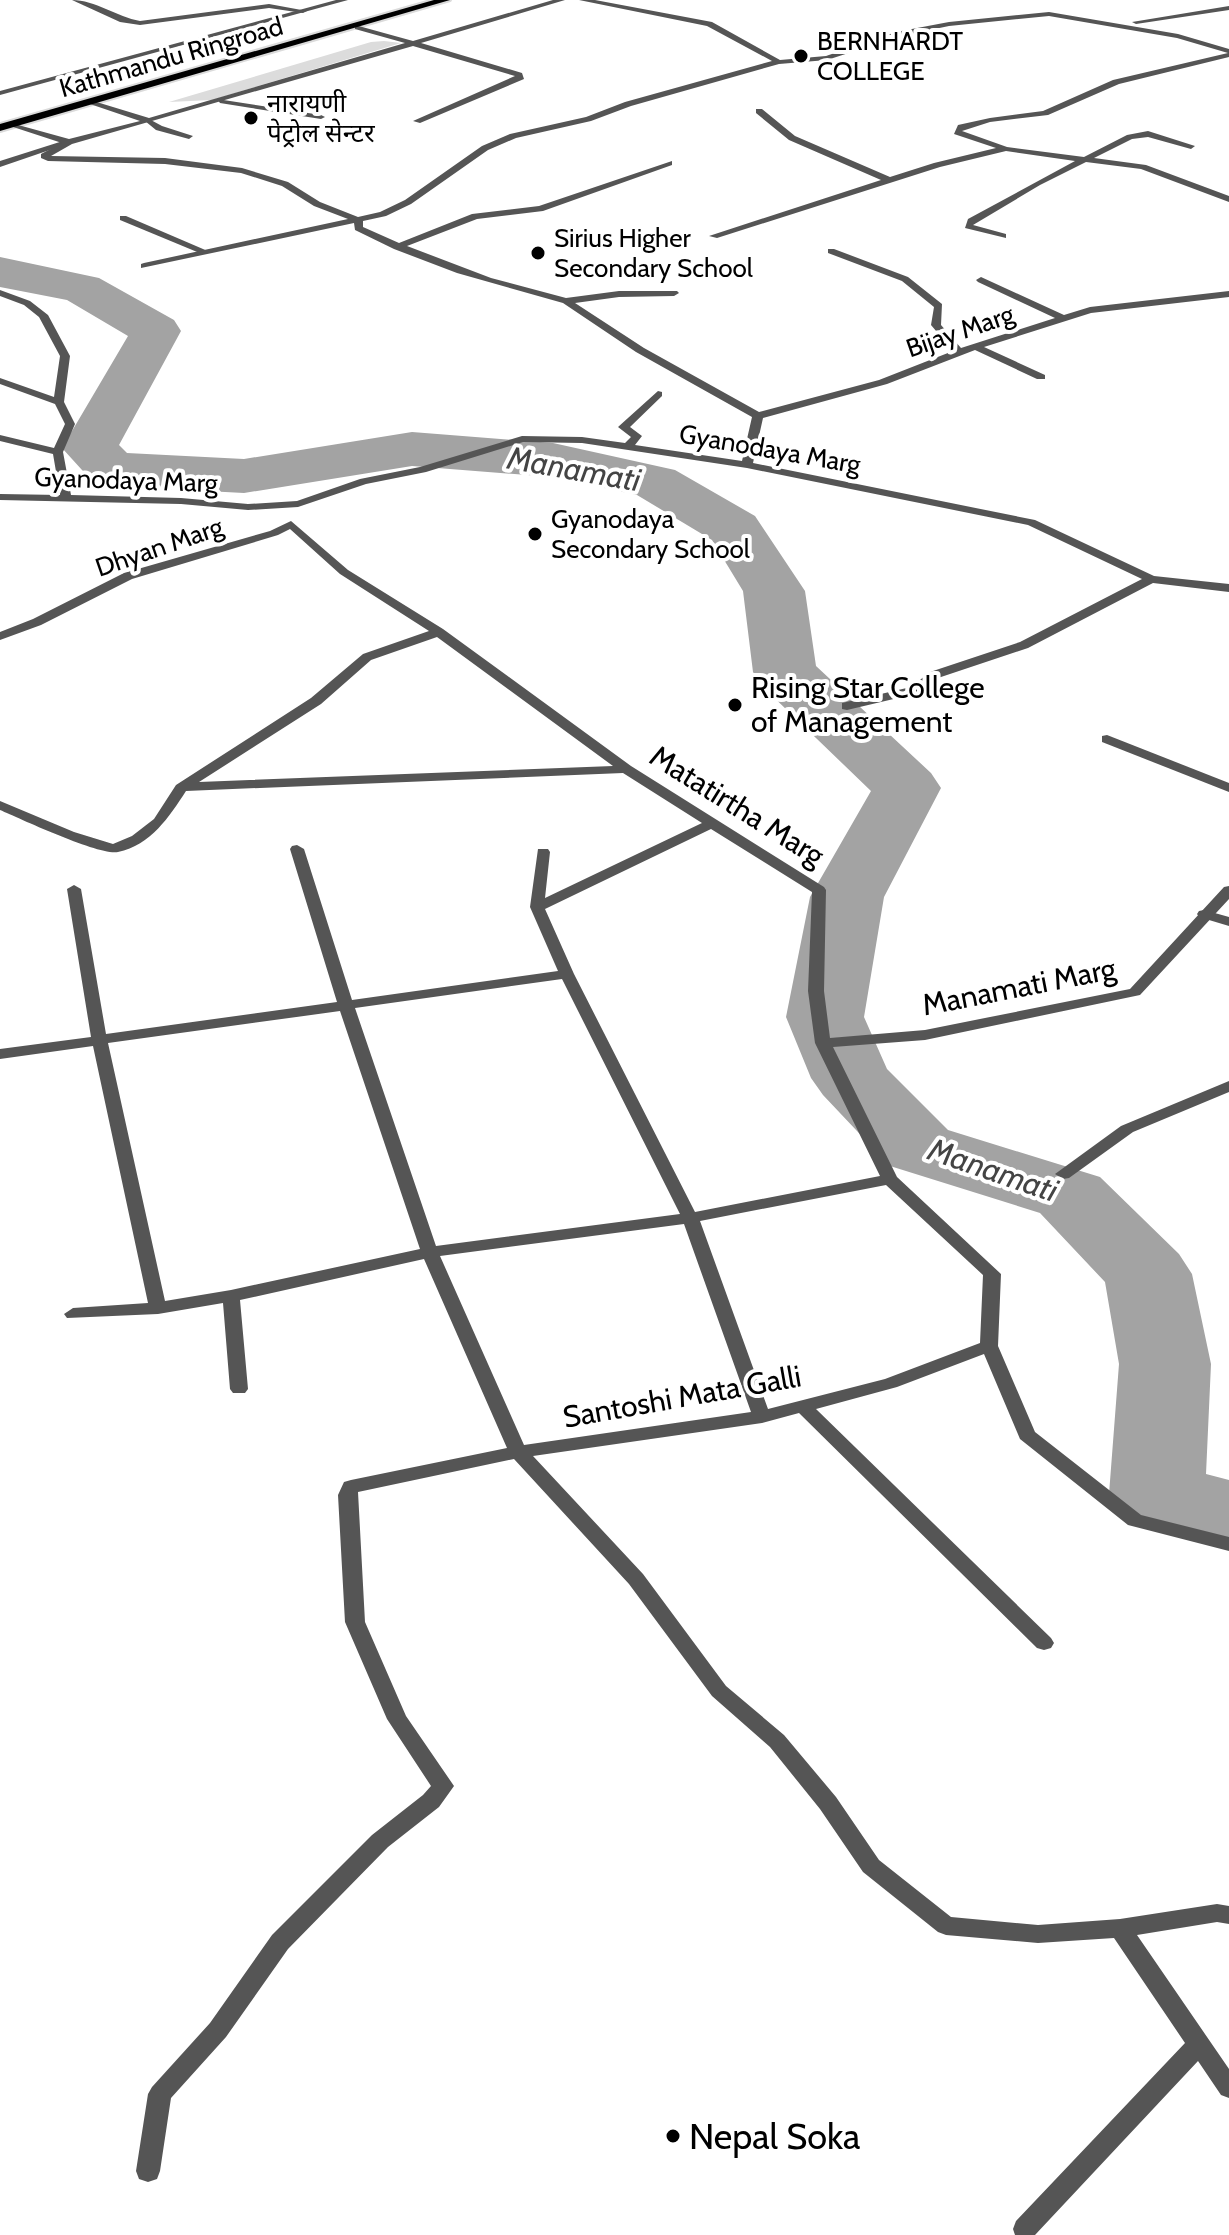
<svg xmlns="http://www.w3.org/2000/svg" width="1229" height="2235" font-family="Cabin,'Noto Sans Devanagari',sans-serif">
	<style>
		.green { fill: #dcdcdc }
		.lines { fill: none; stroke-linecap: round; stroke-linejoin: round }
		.river { fill: #a3a3a3; fill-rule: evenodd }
		.trunk-casing { stroke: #dbdbdb; stroke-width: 4 }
		.service { fill: #555; fill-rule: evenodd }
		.minor { fill: #555; fill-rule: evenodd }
		.trunk { fill: #000; fill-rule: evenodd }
		.poi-dot { fill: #000; stroke: #fff; stroke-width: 3 }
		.labels { text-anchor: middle; stroke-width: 8; stroke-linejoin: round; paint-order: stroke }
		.far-poi-label { font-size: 26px; fill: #000; stroke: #fff; text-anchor: start }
		.far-street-label { font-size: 26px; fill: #000; stroke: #fff }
		.poi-label { font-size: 30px; fill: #000; stroke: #fff; text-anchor: start }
		.street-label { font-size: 30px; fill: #000; stroke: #fff }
		.water-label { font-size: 32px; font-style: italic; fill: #444; stroke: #fff }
		.near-poi-label { font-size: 36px; fill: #000; stroke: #fff; text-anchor: start }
	</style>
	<rect width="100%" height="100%" fill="#fff"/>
	<!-- green -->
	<path class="green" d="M384 41 401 43 212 100 169 102 371 42Z"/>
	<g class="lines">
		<!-- river -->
		<path class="river" d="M0 257 99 278 174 320 181 331 119 445 127 453 244 459 412 432 553 443 675 470 755 516 805 591 816 666 931 773 941 788 884 897 864 1017 887 1069 948 1130 1100 1177 1179 1254 1192 1274 1211 1364 1206 1474 1229 1480V1548L1123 1518 1109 1494 1119 1364 1105 1282 1040 1213 890 1166 823 1095 811 1078 786 1017 810 897 871 791 762 686 753 672 743 591 712 540 637 495 553 477 412 466 244 493 112 486 92 481 62 448 128 336 67 300 0 287Z"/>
		<defs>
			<path id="trunk" d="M434 0H450L0 131V124Z"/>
		</defs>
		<!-- trunk casing -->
		<use href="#trunk" class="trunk-casing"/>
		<!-- service -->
		<g class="service">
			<path d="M336 0H348L0 95V91Z"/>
			<path d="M217 99 321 115 325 117 321 119 220 103Z"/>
			<path d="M149 119 162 126 193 136 189 139 156 130 145 121Z"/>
			<path d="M66 140 73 142 0 167V161Z"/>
			<path d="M120 216H126L210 252 202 254 120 220Z"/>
			<path d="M1204 910 1229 917V926L1199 917 1197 914 1199 911Z"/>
			<path d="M1229 1081V1092L1133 1132 1069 1178 1063 1179 1055 1174 1121 1126Z"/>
		</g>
		<!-- minor -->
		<g class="minor">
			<path d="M72 0C95 0 117 17 140 21L269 4 307 11 303 13 269 8 140 25 120 22Z"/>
			<path d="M553 0H565L421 43 522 73 524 79 420 123 413 121 515 76 413 46 72 144 51 156 165 158 242 168 288 182 320 202 358 217 380 212 405 200 482 146 510 134 586 117 625 102 772 61 707 26 579 0H595L712 22 780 60 826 56 896 32 949 22 1049 12 1178 34 1229 49V57L1119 84 1048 115 990 122 962 131 1007 147 1084 157 1127 135 1148 131 1195 146 1191 149 1148 137 1132 139 1094 158 1146 165 1229 196V202L1141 169 1086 162 1040 185 973 225 1006 234V238L965 228 968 219 1075 161 1006 151 940 167 717 238 709 236 881 180 789 140 756 113V109H762L795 136 890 177 934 163 996 148 954 134 958 125 990 118 1043 111 1113 80 1228 53 1177 38 1049 16 949 26 901 36 827 60 779 64 631 106 591 121 516 138 488 150 411 204 386 216 363 221V227L399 243 472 214 539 206 672 161V165L543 211 477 219 407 246 491 278 566 298 619 291H677L679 293 674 296 619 297 575 303 644 348 759 412 879 380 953 351 931 325 934 307 902 281 828 253V249H834L908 277 942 304 941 325 961 348 1055 318 978 282 976 280 981 277 1064 315 1090 307 1229 291V297L1091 313 984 347 1045 375V379H1037L975 350 887 384 763 418 753 463 1035 520 1154 576 1229 584V592L1153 583 1028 648 938 678 919 693 847 710 842 709V703L911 687 930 672 1020 642 1142 579 1028 525 747 468 582 443 523 442 426 472 366 484 298 507 248 510 181 504 0 500V494L60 495 53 454 0 441V435L54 448 65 424 55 404 0 384V378L54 397 60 356 39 317 24 305 0 296V290L30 301 48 315 70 356 64 402 75 424 63 452 71 495 181 498 248 504 297 501 360 479 420 467 522 436 582 437 625 443 631 437 618 427 658 391 662 392V396L630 427 642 436 635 445 742 461 752 417 636 352 563 303 457 273 394 249 355 230 354 223 141 268V264L144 263 348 219 314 206 282 186 241 173 165 164 48 161 41 158V154L62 143 7 125 11 123 69 139 140 121 90 104V100L149 118 405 43 355 29V25L413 41Z"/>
			<path d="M1229 6V10L1136 24 1132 22Z"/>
			<path d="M291 521 348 570 443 629 631 766 824 887 826 890 824 991 830 1038 925 1030 1130 989 1224 887 1229 886V899L1140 995 925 1040 833 1047 897 1177 1001 1274 998 1346 1035 1432 1141 1515 1229 1537V1551L1128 1525 1020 1439 984 1354 897 1387 816 1409 1051 1638 1054 1643 1051 1648 1044 1650 1037 1648 799 1413 762 1423 533 1456 643 1574 726 1686 784 1735 836 1797 879 1860 951 1917 1038 1925 1120 1919 1217 1904 1229 1906V1924L1217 1922 1137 1935 1229 2069V2098L1221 2095 1198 2061 1035 2235H1015L1013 2229 1016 2221 1185 2043 1114 1938 1038 1943 946 1935 938 1932 863 1872 820 1809 770 1747 712 1696 629 1584 514 1459 358 1492 365 1622 406 1716 454 1786 439 1807 388 1847 288 1949 226 2037 171 2098 160 2171 157 2179 148 2182 139 2179 136 2171 148 2094 152 2087 210 2023 272 1935 372 1835 423 1795 431 1786 387 1719 345 1622 338 1495 344 1482 351 1480 507 1448 424 1259 240 1300 248 1389 245 1393H233L230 1389 223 1303 158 1314 67 1318 64 1314 73 1308 148 1303 93 1046 0 1059V1049L91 1037 67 889 74 885 81 889 106 1034 337 1002 290 849 292 846 297 845 304 849 352 1000 558 971 530 907 538 849H548L550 852 545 898 702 823 623 773 186 791C169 817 151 845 118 852 100 856 21 819 0 810V801L74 832 113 844 132 836 154 819 176 785 311 698 363 654 429 631 340 574 290 529 278 535 132 579 41 625 0 640V632L33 619 124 573 270 531ZM437 637 613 766 199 782 321 704 371 660ZM711 829 812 892 808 991 815 1043 880 1176 695 1212 574 974 545 909ZM562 979 680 1214 436 1246 355 1008ZM340 1011 420 1249 231 1290 165 1301 108 1043ZM886 1185 983 1275 980 1343 885 1379 768 1409 700 1221ZM684 1224 751 1412 524 1445 440 1256Z"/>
			<path d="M1107 735 1229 783V792L1102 742V736Z"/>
		</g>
		<!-- trunk -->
		<use href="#trunk" class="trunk"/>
	</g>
	<!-- markers -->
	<g class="poi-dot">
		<circle cx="801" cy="56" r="8"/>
		<circle cx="251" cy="118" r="8"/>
		<circle cx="538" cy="253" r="8"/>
		<circle cx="535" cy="534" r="8"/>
		<circle cx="735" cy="705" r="8"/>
		<circle cx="673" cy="2136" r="8"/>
	</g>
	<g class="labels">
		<!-- far-poi labels -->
		<g class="far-poi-label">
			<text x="817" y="50">BERNHARDT<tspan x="817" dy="30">COLLEGE</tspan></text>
			<text x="267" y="112">नारायणी<tspan x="267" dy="30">पेट्रोल सेन्टर</tspan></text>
			<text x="554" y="247">Sirius Higher<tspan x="554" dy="30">Secondary School</tspan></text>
			<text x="551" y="528">Gyanodaya<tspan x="551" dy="30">Secondary School</tspan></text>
		</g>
		<!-- far-street labels -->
		<g class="far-street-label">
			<text transform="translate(171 57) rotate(-16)" y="9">Kathmandu Ringroad</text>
			<text transform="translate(960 331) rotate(-19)" y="9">Bijay Marg</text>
			<text transform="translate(770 449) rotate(10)" y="9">Gyanodaya Marg</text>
			<text transform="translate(126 480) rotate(2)" y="9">Gyanodaya Marg</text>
			<text transform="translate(159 547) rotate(-19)" y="9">Dhyan Marg</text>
		</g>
		<!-- poi labels -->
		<g class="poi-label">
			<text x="751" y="698">Rising Star College<tspan x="751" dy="34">of Management</tspan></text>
		</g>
		<!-- street labels -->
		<g class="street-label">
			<text transform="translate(737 806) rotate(32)" y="10">Matatirtha Marg</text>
			<text transform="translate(1019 987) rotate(-11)" y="10">Manamati Marg</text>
			<text transform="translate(682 1397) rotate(-10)" y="10">Santoshi Mata Galli</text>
		</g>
		<!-- water labels -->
		<g class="water-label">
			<text transform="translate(574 469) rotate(10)" y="11">Manamati</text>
			<text transform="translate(993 1170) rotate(19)" y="11">Manamati</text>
		</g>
		<!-- near-poi labels -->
		<g class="near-poi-label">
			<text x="689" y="2149">Nepal Soka</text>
		</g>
	</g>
</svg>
